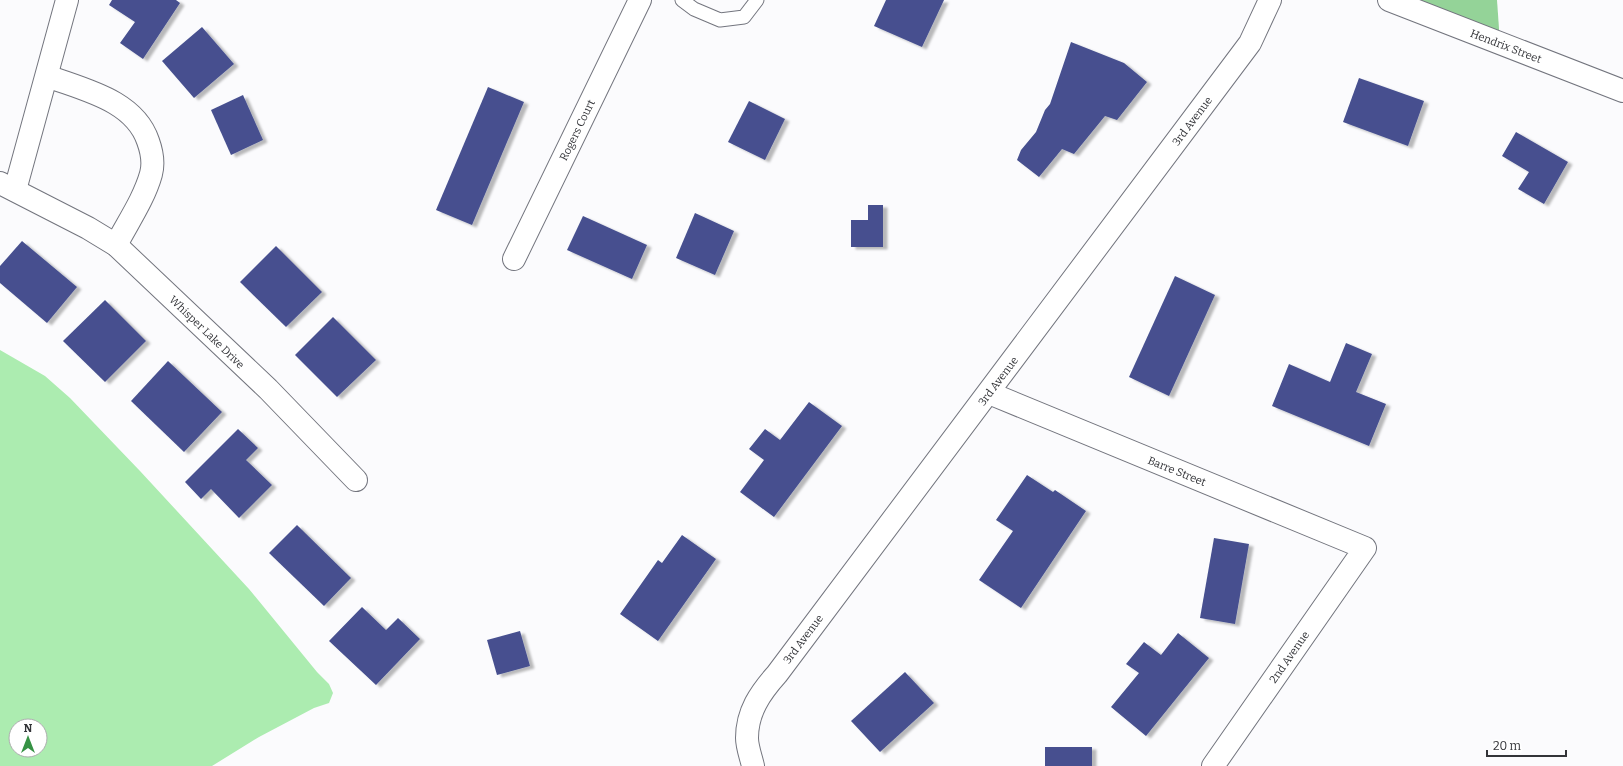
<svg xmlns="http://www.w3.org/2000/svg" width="1623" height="766" font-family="Bitter,serif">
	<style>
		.forest { fill: #94d398 }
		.water { fill: #acecb0; fill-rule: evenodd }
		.building { fill: #46508f; filter: url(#shadow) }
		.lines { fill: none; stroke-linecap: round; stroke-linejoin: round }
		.lane-casing { stroke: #73757e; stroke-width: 15 }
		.street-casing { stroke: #73757e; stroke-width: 24 }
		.lane { stroke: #fff; stroke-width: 13 }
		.street { stroke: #fff; stroke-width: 22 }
		.labels { text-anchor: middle; stroke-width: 4; stroke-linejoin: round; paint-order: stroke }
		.street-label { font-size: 11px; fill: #333438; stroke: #fff }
	</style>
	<defs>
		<filter id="shadow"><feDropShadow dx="4.5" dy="2.5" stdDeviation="1" flood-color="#0004"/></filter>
	</defs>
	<rect width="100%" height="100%" fill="#fbfbfd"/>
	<!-- forest -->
	<path class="forest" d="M1389 0H1497L1500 43Z"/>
	<!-- water -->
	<path class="water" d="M0 350 45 376 70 398 140 471 249 589 317 672 329 684 333 693 329 703 314 708 259 737 212 766H0ZM16 726H40V750H16Z"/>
	<!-- building -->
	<g class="building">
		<path d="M112 0H176L180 3 143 59 120 43 135 22 109 5Z"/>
		<path d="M886 0H944L922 47 874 26Z"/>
		<path d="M202 27 234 64 194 98 162 61Z"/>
		<path d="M1071 42 1124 63 1147 82 1117 120 1105 116 1074 154 1062 149 1039 177 1017 160 1021 150 1036 132 1045 110 1050 104Z"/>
		<path d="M1359 78 1424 101 1408 146 1343 122Z"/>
		<path d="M488 87 524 102 472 225 436 210Z"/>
		<path d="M243 95 263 140 231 155 211 110Z"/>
		<path d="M749 101 785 119 765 160 728 142Z"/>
		<path d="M1516 132 1568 162 1544 204 1518 189 1529 172 1502 156Z"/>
		<path d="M868 205H883V247H851V220H868Z"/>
		<path d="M695 213 734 231 715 275 676 258Z"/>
		<path d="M583 216 647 245 632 279 567 250Z"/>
		<path d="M22 241 77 287 47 323 0 283V266Z"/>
		<path d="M276 246 322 292 286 327 240 282Z"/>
		<path d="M1175 276 1215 295 1169 396 1129 377Z"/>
		<path d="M105 300 146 341 105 382 63 341Z"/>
		<path d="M333 317 376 360 337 397 295 355Z"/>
		<path d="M1346 343 1372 354 1356 392 1386 404 1369 446 1272 406 1289 364 1330 382Z"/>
		<path d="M168 361 222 412 184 452 131 401Z"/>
		<path d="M809 402 842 426 774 517 740 492 764 460 749 449 765 429 780 440Z"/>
		<path d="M238 429 258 448 246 460 272 485 239 518 211 489 201 499 185 482Z"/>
		<path d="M1027 475 1053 492 1055 490 1086 511 1021 608 979 580 1013 531 996 520Z"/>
		<path d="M297 525 351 578 324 606 269 553Z"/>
		<path d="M682 535 716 559 658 641 620 614 658 560 662 563Z"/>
		<path d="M1214 538 1249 544 1235 624 1200 618Z"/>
		<path d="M362 607 386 630 398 618 420 639 376 685 329 641Z"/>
		<path d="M520 631 530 666 497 675 487 640Z"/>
		<path d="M1178 633 1209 658 1146 736 1111 707 1139 673 1126 664 1144 642 1161 655Z"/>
		<path d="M905 672 934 703 880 752 851 721Z"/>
		<rect x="1045" y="747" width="47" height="19"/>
	</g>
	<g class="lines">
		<defs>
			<path id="lane" d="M682 0 694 9 720 20 744 17 757 0"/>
			<g id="street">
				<path d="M1389 0 1623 91"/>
				<path d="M47 76C84 90 134 100 148 141 152 152 154 163 151 174 144 199 128 222 116 245"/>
				<path d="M0 183 88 228 116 245 268 389 356 480"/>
				<path d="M15 190 67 0"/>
				<path d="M514 259 640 0"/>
				<path d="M989 393 1365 548 1213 766"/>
				<path d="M753 766C751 757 747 747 747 738 747 712 760 693 777 674L1250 43 1270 0"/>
			</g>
		</defs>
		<!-- lane casing -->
		<use href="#lane" class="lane-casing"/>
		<!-- street casing -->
		<use href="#street" class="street-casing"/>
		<!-- lane -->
		<use href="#lane" class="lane"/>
		<!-- street -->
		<use href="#street" class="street"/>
	</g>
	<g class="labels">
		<!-- street labels -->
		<g class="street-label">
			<text transform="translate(1506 46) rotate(21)" y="4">Hendrix Street</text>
			<text transform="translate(1192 121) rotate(-53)" y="4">3rd Avenue</text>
			<text transform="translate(577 130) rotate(-64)" y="4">Rogers Court</text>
			<text transform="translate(207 332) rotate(44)" y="4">Whisper Lake Drive</text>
			<text transform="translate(998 381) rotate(-53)" y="4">3rd Avenue</text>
			<text transform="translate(1177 471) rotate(22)" y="4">Barre Street</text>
			<text transform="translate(803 639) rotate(-53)" y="4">3rd Avenue</text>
			<text transform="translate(1289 657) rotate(-55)" y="4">2nd Avenue</text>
		</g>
	</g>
	<!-- north arrow -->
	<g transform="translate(28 738)"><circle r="19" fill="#ffffff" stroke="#adaeaf"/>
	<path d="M0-3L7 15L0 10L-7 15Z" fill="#369244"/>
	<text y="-6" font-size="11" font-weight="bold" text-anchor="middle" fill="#333438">N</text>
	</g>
	<!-- scale -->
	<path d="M1487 750v6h79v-6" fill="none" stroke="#333438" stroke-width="2"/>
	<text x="1493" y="750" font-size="12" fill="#333438" stroke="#ffffff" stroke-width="3" paint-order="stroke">20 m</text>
</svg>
